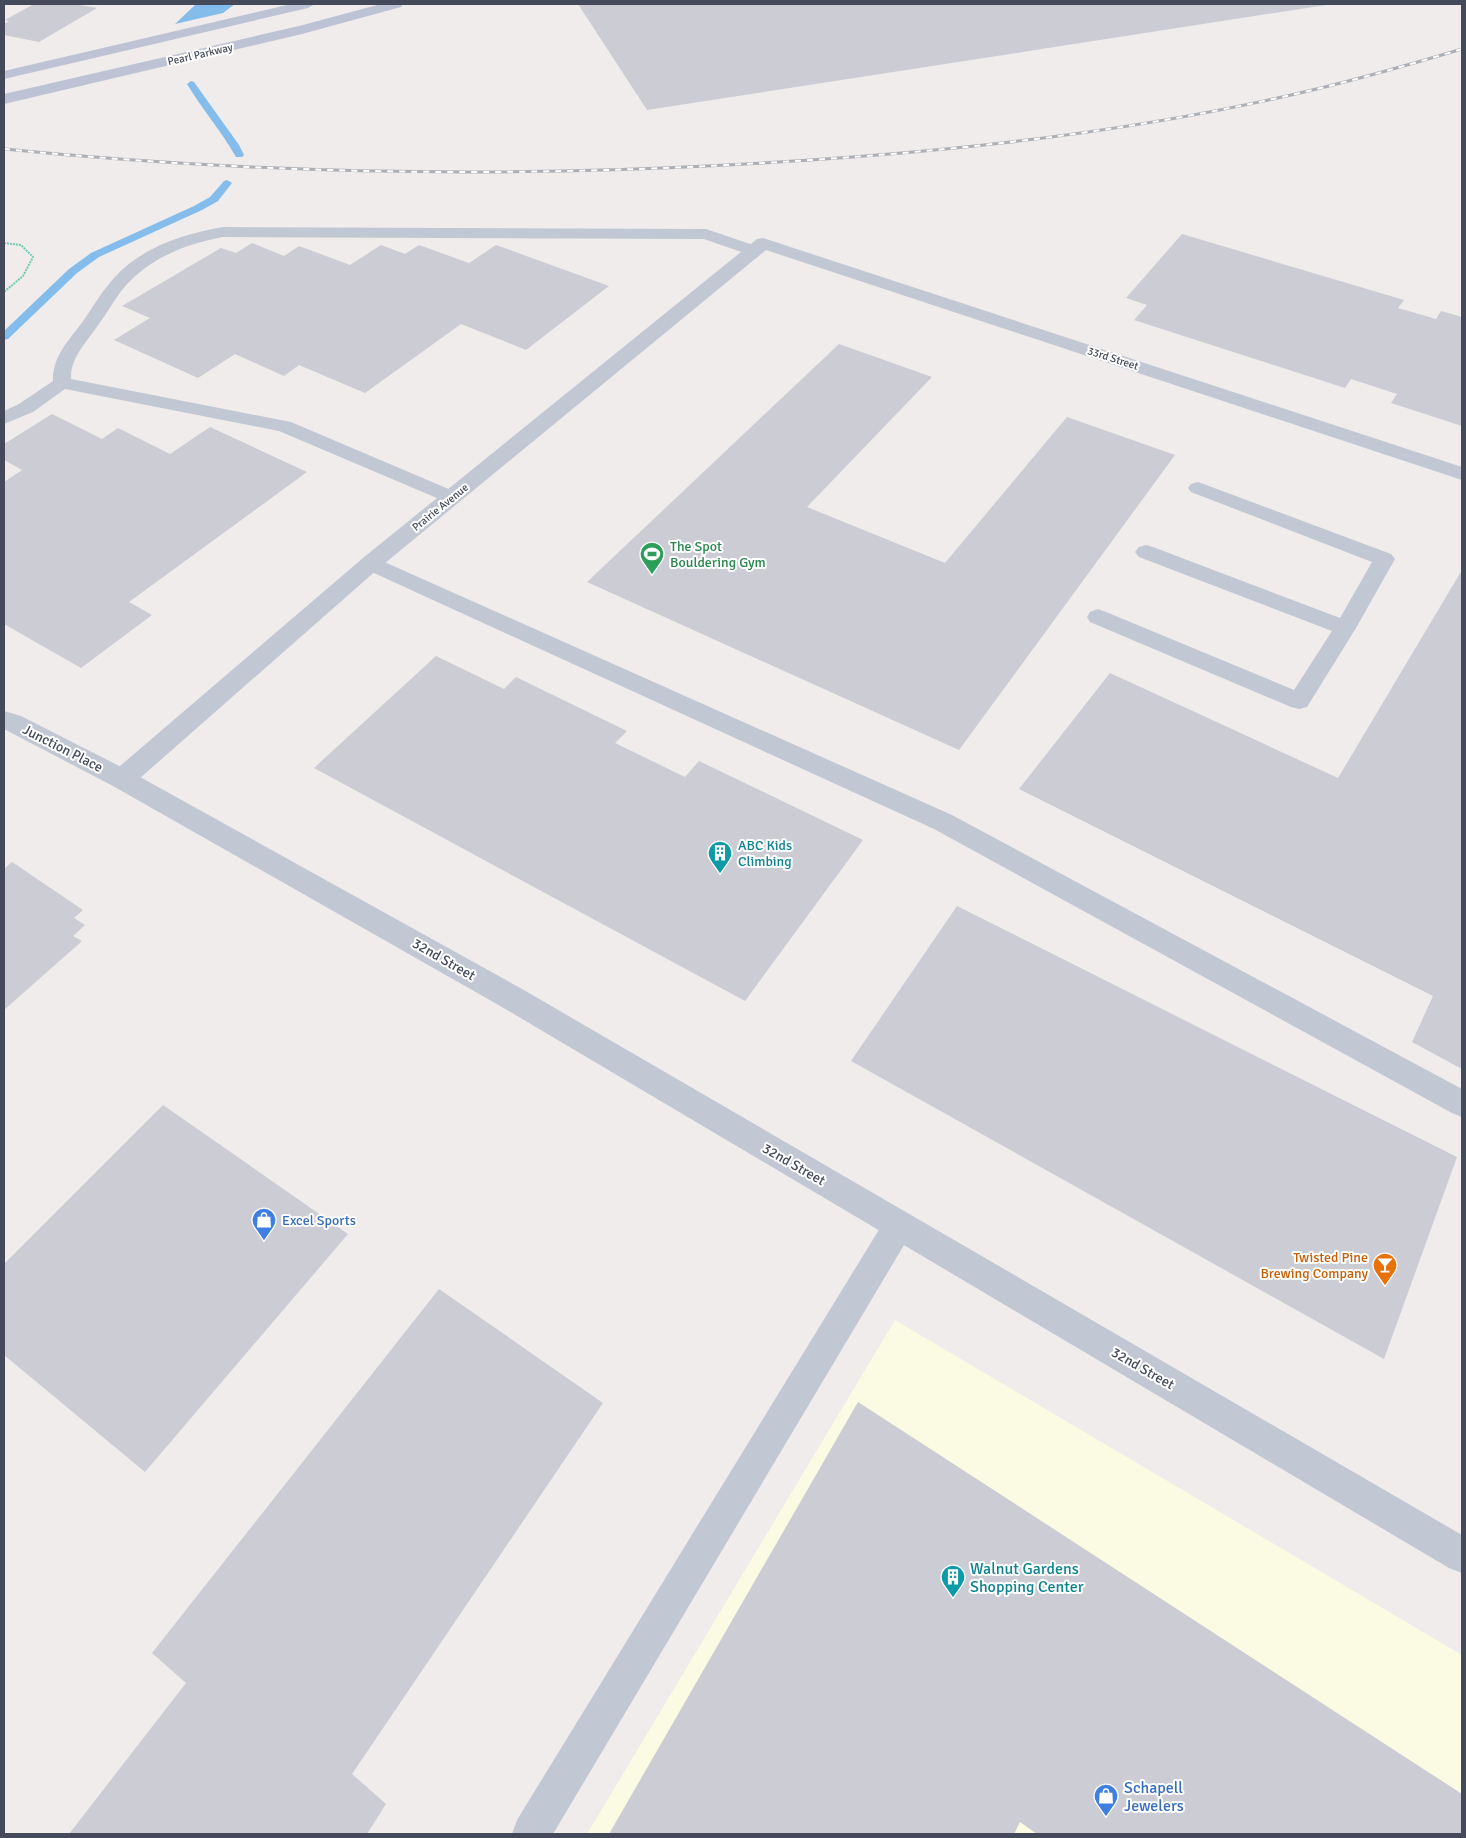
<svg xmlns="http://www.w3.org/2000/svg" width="1466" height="1838" font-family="Signika,sans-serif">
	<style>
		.commercial { fill: #fbfae2 }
		.water { fill: #84bdec }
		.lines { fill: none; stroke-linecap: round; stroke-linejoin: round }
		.stream { fill: #84bdec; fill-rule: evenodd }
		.building { fill: #cbccd4 }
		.path { stroke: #70ccb5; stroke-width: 2; stroke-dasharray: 2 1; stroke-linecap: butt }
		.service { fill: #c1c7d3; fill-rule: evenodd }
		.minor { fill: #c1c7d3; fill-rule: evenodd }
		.tertiary { fill: #c1c7d3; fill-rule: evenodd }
		.secondary { fill: #bdc3d5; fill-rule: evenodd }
		.rail-casing { stroke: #adafb6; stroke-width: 3 }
		.rail { stroke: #fff; stroke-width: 2; stroke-dasharray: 6; stroke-linecap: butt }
		.labels { text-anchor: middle; stroke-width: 4; stroke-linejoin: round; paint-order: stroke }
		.far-street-label { font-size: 11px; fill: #444a59; stroke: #fff }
		.leisure-label { font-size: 14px; fill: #27864d; stroke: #fff; text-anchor: start }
		.street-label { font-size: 14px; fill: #444a59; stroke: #fff }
		.culture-label { font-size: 14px; fill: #0d838f; stroke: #fff; text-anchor: start }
		.shop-label { font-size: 14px; fill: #366cbe; stroke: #fff; text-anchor: start }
		.food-label { font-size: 14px; fill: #c56008; stroke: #fff; text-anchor: end }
		.near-culture-label { font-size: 16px; fill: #0d838f; stroke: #fff; text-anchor: start }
		.near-shop-label { font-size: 16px; fill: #366cbe; stroke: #fff; text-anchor: start }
	</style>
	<rect width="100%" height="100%" fill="#efeceb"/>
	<!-- commercial -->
	<path class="commercial" d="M895 1320 1462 1655V1834H587Z"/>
	<!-- water -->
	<path class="water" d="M196 4H235L223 13 175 24Z"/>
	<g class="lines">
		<!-- stream -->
		<g class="stream">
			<path d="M191 81 194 82 239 145 244 155 242 157H236C222 132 202 109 187 84Z"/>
			<path d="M227 180 232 183 218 201 202 210 99 257 77 273 8 339 4 340V331L69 269 91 253 194 206 210 197 224 181Z"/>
		</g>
	</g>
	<!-- building -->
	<g class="building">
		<path d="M34 4H74L97 8 39 42 4 35V24L9 21 5 20Z"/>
		<path d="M578 4H1326V5L647 110Z"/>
		<path d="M1182 234 1404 300 1398 308 1436 319 1441 311 1462 317V426L1391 403 1397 394 1351 379 1345 388 1134 320 1147 305 1126 298Z"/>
		<path d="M252 243 284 256 299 246 350 265 381 245 405 254 419 245 469 263 496 245 609 286 526 350 461 324 365 393 299 365 284 376 235 354 198 378 114 340 150 318 122 306 221 248 236 253Z"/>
		<path d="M839 344 932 377 807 507 945 563 1067 417 1175 455 959 750 587 582Z"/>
		<path d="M52 414 102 439 118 428 170 454 210 427 307 472 129 602 152 615 81 668 4 624V482L22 470 4 460V444Z"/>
		<path d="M1462 570V1069L1412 1042 1433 996 1019 789 1110 673 1338 778Z"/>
		<path d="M436 656 504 689 516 677 627 731 615 743 685 777 699 761 863 840 745 1001 314 768Z"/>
		<path d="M12 862 83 910 74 918 85 925 73 936 82 941 4 1010V869Z"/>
		<path d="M957 906 1457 1157 1384 1359 851 1061Z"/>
		<path d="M163 1105 348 1234 145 1472 4 1355V1264Z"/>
		<path d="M439 1289 603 1403 352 1774 386 1804 367 1834H69L186 1683 152 1653Z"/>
		<path d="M858 1402 1462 1794V1834H1037L1020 1822 1014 1834H609Z"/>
	</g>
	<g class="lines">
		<!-- path -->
		<path class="path" d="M4 243 21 245 33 257 23 276 4 292"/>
		<!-- service -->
		<g class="service">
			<path d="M223 227 706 229 759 247 761 251 759 255 753 256 704 239 223 237C185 244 147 259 122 290 113 302 105 316 96 328 85 344 70 359 71 379L291 422 458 493 461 498 458 503 451 504 279 431 65 389 33 412 4 424V411L19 404 53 381C52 358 68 341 81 324 92 309 101 292 114 278 142 247 183 234 223 227Z"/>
			<path d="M1198 482 1391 554 1395 559 1356 628 1307 707 1299 709 1291 707 1090 622 1087 617 1090 612 1098 609 1106 612 1294 690 1332 631 1139 557 1135 552 1139 547 1146 545 1153 547 1340 618 1372 562 1191 492 1188 488 1191 484Z"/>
			<path d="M371 556 952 815 1462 1089V1117L1452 1113 934 829 363 568 360 563 363 558Z"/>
			<path d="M899 1210 910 1215 914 1225 910 1235 553 1834H512L517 1820 888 1215Z"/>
		</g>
		<!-- minor -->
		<path class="minor" d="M763 238 1462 467V480L766 250 379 568 131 786 122 789 113 786 109 779 113 772 363 558 757 239Z"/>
		<!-- tertiary -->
		<path class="tertiary" d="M4 711 21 716 131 772 522 989 1462 1535V1573L1449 1568 502 1007 113 786 4 729Z"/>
		<!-- secondary -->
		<g class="secondary">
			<path d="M291 4H315L308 8 4 79V71Z"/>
			<path d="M381 4H403L401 7 302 34 4 104V94L299 26Z"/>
		</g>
		<defs>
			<path id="rail" d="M4 149C245 173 485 178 727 165 916 155 1106 137 1291 95 1349 82 1405 66 1462 49"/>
		</defs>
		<!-- rail casing -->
		<use href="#rail" class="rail-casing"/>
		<!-- rail -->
		<use href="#rail" class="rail"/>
	</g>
	<!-- icons -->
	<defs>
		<symbol id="stadium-pin" viewBox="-11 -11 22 30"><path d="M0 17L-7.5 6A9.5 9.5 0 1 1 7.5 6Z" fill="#2e9e5b" stroke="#fff"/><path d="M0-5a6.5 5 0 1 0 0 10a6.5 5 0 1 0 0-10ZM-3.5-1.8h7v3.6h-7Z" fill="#fff"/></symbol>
		<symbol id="building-pin" viewBox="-11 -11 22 30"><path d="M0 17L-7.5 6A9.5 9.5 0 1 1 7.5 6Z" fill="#0f9aa8" stroke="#fff"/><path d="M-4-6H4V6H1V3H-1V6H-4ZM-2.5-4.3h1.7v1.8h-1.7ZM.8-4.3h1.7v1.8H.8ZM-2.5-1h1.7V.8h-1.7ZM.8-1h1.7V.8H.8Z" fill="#fff"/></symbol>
		<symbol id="shop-pin" viewBox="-11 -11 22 30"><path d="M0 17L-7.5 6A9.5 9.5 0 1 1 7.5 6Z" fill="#3f7fe0" stroke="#fff"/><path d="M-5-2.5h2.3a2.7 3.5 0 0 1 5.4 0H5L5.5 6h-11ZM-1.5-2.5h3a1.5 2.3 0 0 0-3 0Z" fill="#fff"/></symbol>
		<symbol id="bar-pin" viewBox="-11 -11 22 30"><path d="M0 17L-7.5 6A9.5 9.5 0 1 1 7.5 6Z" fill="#e8710a" stroke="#fff"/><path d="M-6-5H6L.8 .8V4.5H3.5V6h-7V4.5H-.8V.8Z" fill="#fff"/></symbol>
	</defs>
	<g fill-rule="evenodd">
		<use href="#stadium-pin" x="638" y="540" width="28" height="38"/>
		<use href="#building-pin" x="706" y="839" width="28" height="38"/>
		<use href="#shop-pin" x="250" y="1206" width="28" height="38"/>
		<use href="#bar-pin" x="1371" y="1251" width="28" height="38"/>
		<use href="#building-pin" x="939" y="1563" width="28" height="38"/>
		<use href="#shop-pin" x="1092" y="1782" width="28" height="38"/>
	</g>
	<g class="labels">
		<!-- far-street labels -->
		<g class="far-street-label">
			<text transform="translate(200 54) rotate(-13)" y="4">Pearl Parkway</text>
			<text transform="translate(1113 358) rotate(18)" y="4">33rd Street</text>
			<text transform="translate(440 507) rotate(-39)" y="4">Prairie Avenue</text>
		</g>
		<!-- leisure labels -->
		<g class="leisure-label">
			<text x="670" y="551">The Spot<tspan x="670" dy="16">Bouldering Gym</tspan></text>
		</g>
		<!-- street labels -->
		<g class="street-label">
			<text transform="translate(63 748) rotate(27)" y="5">Junction Place</text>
			<text transform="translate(444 959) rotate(30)" y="5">32nd Street</text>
			<text transform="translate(794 1164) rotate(30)" y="5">32nd Street</text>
			<text transform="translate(1143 1368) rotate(30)" y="5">32nd Street</text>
		</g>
		<!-- culture labels -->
		<g class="culture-label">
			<text x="738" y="850">ABC Kids<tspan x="738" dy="16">Climbing</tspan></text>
		</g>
		<!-- shop labels -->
		<g class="shop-label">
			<text x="282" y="1225">Excel Sports</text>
		</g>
		<!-- food labels -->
		<g class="food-label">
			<text x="1368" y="1262">Twisted Pine<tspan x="1368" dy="16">Brewing Company</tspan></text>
		</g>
		<!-- near-culture labels -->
		<g class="near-culture-label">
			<text x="970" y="1574">Walnut Gardens<tspan x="970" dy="18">Shopping Center</tspan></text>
		</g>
		<!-- near-shop labels -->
		<g class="near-shop-label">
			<text x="1124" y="1793">Schapell<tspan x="1124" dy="18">Jewelers</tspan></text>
		</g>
	</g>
	<!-- border -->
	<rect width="1466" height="1838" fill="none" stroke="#444a59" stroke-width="10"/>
</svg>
